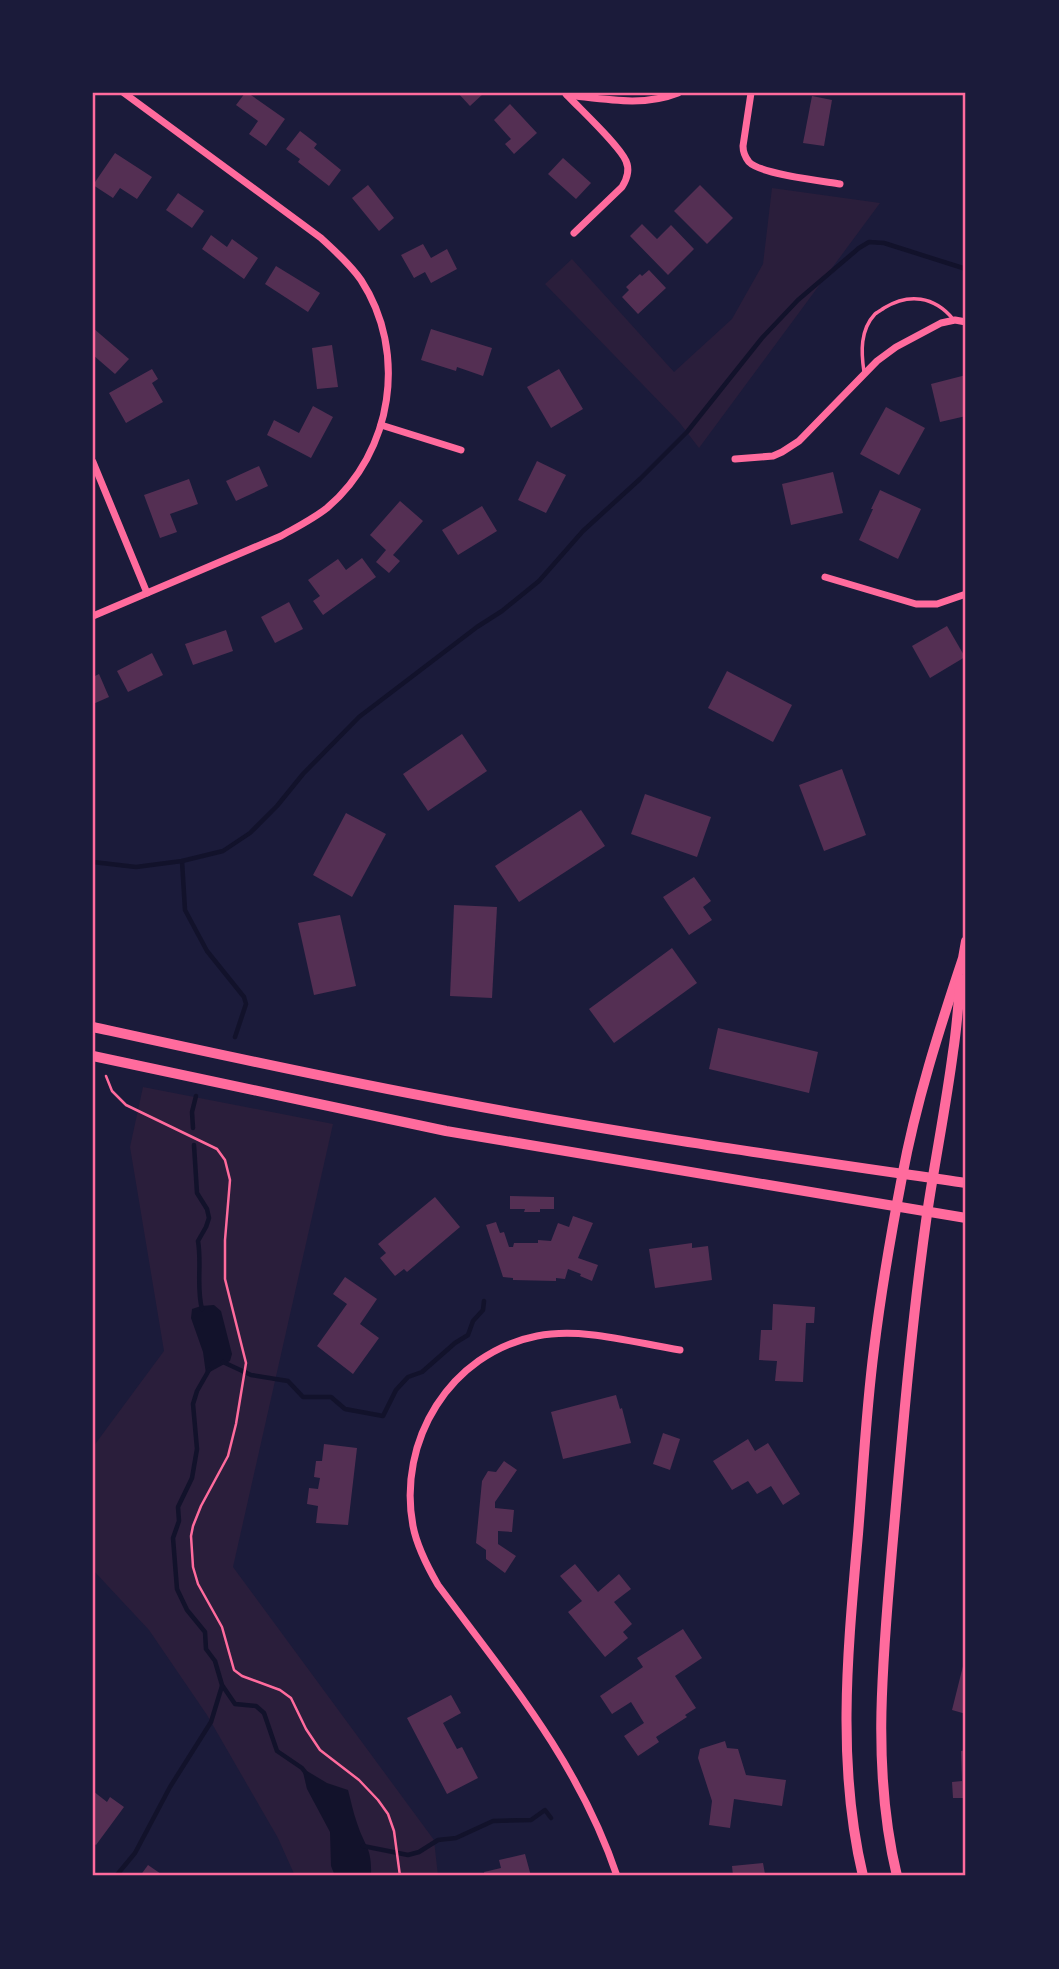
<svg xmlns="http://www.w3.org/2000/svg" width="1059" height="1969" font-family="Ubuntu,sans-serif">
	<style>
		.green { fill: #2a1e3b }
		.water { fill: #12122b }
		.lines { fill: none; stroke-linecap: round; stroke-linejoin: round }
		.stream { stroke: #12122b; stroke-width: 4.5 }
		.building { fill: #542f53 }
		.path { stroke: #ff6b9d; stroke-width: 2.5 }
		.service { stroke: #ff6b9d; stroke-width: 3.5 }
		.minor { stroke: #ff6b9d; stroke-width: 7 }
		.secondary { stroke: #ff6b9d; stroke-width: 10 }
		.neatline { fill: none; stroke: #ff6b9d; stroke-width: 2.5 }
	</style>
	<rect width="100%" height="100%" fill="#1b1b3a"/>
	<!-- green -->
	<g class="green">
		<path d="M772 188 880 203 699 448 679 422 545 284 572 259 674 372 732 319 763 264Z"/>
		<path d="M143 1087 333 1124 233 1567 434 1840 438 1876H295L278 1838 207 1715 149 1630 93 1570V1498L95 1496 93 1491V1447L164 1351 130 1147Z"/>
	</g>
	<!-- water -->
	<g class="water">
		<path d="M214 1305 221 1311 232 1354 230 1361 206 1374 203 1352 191 1318 192 1309 201 1306Z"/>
		<path d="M302 1768 327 1783 348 1790C351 1801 353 1812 357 1823 365 1848 372 1846 371 1876H335L331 1866 330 1832 307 1789Z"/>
	</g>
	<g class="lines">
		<!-- stream -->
		<g class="stream">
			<path d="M182 861 185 910 207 951 244 997 246 1004 235 1037"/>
			<path d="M93 862 136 867 182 861 223 851 250 833 277 806 303 774 359 717 477 627 502 611 539 581 583 531 640 479 687 432 762 338 798 300 859 248 869 242 884 243 966 269"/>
			<path d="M193 1128 192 1112 196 1096"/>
			<path d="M194 1145 197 1193 207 1209 209 1218 206 1227 198 1241C202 1264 196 1286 202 1309"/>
			<path d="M223 1362 251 1375 288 1381 303 1397H331L345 1409 383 1416 396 1390 408 1377 422 1372 455 1343 468 1335 473 1321 483 1310 484 1301"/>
			<path d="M209 1370 197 1391 193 1404 197 1449 192 1478 178 1507 179 1521 173 1538 177 1589 187 1610 205 1632 206 1649 215 1661 222 1685 235 1704 256 1706 264 1713 277 1751 302 1768 305 1772"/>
			<path d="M363 1846 408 1855 419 1852 438 1840 456 1838 493 1821 531 1820 545 1810 551 1818"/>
			<path d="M116 1876 135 1853 170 1787 211 1722 222 1686"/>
		</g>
	</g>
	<!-- building -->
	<g class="building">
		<path d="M245 93H248L285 119 266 146 249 134 258 121 236 105Z"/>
		<path d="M458 93H484L470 106Z"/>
		<path d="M812 96 832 100 824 146 803 143Z"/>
		<path d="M510 104 537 133 514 154 505 144 511 139 494 120Z"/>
		<path d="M300 131 317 144 314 148 341 170 329 186 298 162 300 159 286 149Z"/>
		<path d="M115 153 152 177 137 199 120 188 113 198 93 185Z"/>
		<path d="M563 158 591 183 576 199 548 174Z"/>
		<path d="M368 185 394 218 379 231 352 198Z"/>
		<path d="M700 185 733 218 707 244 674 211Z"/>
		<path d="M178 193 204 211 192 228 166 210Z"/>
		<path d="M642 224 657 239 671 225 694 249 668 275 630 236Z"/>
		<path d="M211 235 227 247 232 239 258 258 244 279 202 249Z"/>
		<path d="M423 244 431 258 447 249 457 269 431 283 425 272 414 278 401 255Z"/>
		<path d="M276 266 320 293 308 312 265 284Z"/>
		<path d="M649 270 666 288 638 314 622 297 629 290 626 287 640 274 642 276Z"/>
		<path d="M93 328 129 359 115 374 93 355Z"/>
		<path d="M431 329 492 348 483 376 457 367 456 371 421 360Z"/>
		<path d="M332 345 338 387 317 389 312 348Z"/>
		<path d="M152 369 158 379 152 383 163 402 126 423 109 393Z"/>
		<path d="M559 369 583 409 551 428 527 387Z"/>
		<path d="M966 375V416L940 422 931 384Z"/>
		<path d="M313 406 333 417 311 458 267 435 274 420 299 433Z"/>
		<path d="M886 407 925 428 899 475 860 454Z"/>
		<path d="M537 461 566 475 546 513 518 500Z"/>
		<path d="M259 466 268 486 236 501 226 481Z"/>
		<path d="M833 472 843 513 791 525 782 484Z"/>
		<path d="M189 479 198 504 170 514 177 532 160 538 144 495Z"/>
		<path d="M880 490 921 509 898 559 859 540 873 509H871Z"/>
		<path d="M400 501 423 521 393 555 400 561 389 573 376 562 386 550 370 535Z"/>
		<path d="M482 506 497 531 458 555 442 530Z"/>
		<path d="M362 558 376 577 323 615 313 601 320 596 308 580 338 559 346 570Z"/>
		<path d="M289 602 303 629 275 643 261 617Z"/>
		<path d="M947 626 965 657 930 678 912 646Z"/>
		<path d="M226 630 233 651 193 665 185 644Z"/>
		<path d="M152 653 163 675 128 692 117 671Z"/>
		<path d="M727 671 792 705 773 742 708 708Z"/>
		<path d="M99 674 109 697 93 704V677Z"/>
		<path d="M462 734 487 771 428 811 403 774Z"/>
		<path d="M842 769 866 835 824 851 799 785Z"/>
		<path d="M645 794 711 817 697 857 631 834Z"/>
		<path d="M581 810 605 846 519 902 495 866Z"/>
		<path d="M346 813 386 834 352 897 313 875Z"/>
		<path d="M694 877 711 901 703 907 712 920 689 935 663 897Z"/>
		<path d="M454 905 497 907 492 998 450 996Z"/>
		<path d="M340 915 356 986 314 995 298 923Z"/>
		<path d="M672 948 697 983 614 1043 589 1009Z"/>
		<path d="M718 1028 818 1052 809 1093 709 1069Z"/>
		<path d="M510 1196 554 1197V1209H540V1212H524L525 1209H510Z"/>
		<path d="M435 1197 460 1227 407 1272 404 1269 395 1276 380 1258 386 1253 378 1244Z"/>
		<path d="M573 1216 593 1223 578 1258 598 1265 592 1281 580 1276 581 1274 568 1269 565 1279 556 1278V1281L513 1280V1278L503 1277 486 1225 496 1222 500 1233 504 1232 509 1247H513L514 1243H538V1240L551 1241 558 1223 569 1227Z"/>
		<path d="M692 1243V1248L708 1246 712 1280 655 1288 649 1249Z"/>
		<path d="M345 1277 377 1299 360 1324 379 1338 353 1374 317 1346 347 1304 333 1294Z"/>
		<path d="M773 1304 815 1307 814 1323H806L803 1382 775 1381 777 1361 759 1360 761 1330H772Z"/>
		<path d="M616 1395 620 1409 622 1408 631 1443 563 1459 551 1412Z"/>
		<path d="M663 1433 680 1439 670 1470 653 1464Z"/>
		<path d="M748 1439 755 1451 768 1443 800 1494 783 1505 771 1486 757 1494 748 1481 732 1490 713 1461Z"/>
		<path d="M324 1444 357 1448 348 1525 316 1523 318 1506 307 1504 309 1488 318 1489 320 1478 314 1477 316 1461H322Z"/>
		<path d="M504 1461 517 1470 495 1502V1508L514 1510 512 1532 498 1531V1544L516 1556 505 1573 486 1559V1550L476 1543 482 1481 488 1471 496 1472Z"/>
		<path d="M575 1564 598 1592 619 1574 631 1589 614 1602 632 1624 623 1632 628 1638 605 1657 568 1612 582 1601 560 1576Z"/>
		<path d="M683 1629 702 1658 675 1676 696 1708 685 1715 687 1717 656 1737 659 1742 638 1756 624 1736 644 1723 631 1702 612 1714 600 1696 643 1667 637 1658Z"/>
		<path d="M965 1658H966V1714L952 1710Z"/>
		<path d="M451 1695 461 1713 443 1723 457 1749 462 1747 478 1778 447 1794 407 1718Z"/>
		<path d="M725 1741 727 1748 738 1749 746 1775 786 1780 782 1806 734 1799 730 1828 709 1825 712 1801 698 1758 700 1749Z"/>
		<path d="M966 1750V1798H953L952 1782 962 1781 961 1751Z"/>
		<path d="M93 1791 107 1802 110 1797 124 1807 96 1845 93 1843Z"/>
		<path d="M525 1854 531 1876H485L484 1872 501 1868 499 1860Z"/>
		<path d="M763 1863 765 1874 772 1873V1876H733L732 1866Z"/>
		<path d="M148 1865 164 1876H140Z"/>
	</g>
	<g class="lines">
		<!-- path -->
		<path class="path" d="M106 1076 112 1091 126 1105 217 1149 225 1160 230 1180 225 1240V1279L246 1363 236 1424 228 1456 201 1506 193 1526 191 1536 193 1567 198 1584 222 1627 234 1670 242 1676 280 1690 291 1698 306 1729 320 1750 359 1780 378 1800 388 1814 394 1831 400 1876"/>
		<!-- service -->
		<path class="service" d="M864 372C861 352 860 330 875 314 876 313 883 309 884 308 909 293 934 296 953 319"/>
		<!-- minor -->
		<g class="minor">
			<path d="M751 93 743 146C743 152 745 157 749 162 760 174 822 181 840 184"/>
			<path d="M566 94 567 95C605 99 643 107 678 93"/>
			<path d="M567 95C581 110 619 145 626 161 630 170 627 179 622 187L574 233"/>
			<path d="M381 425 461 450"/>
			<path d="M735 459 773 456 782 452 799 441 877 361 896 347 941 323 955 320 966 322"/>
			<path d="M93 462 147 593"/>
			<path d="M825 577 916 604H937L966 594"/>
			<path d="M93 616 281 536C297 527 313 519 327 508 393 452 408 352 361 280 350 264 335 251 321 238L124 93"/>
			<path d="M617 1876C579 1763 508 1679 438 1585 427 1566 417 1547 413 1526 397 1441 450 1353 537 1336 583 1327 635 1343 680 1350"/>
		</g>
		<!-- secondary -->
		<g class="secondary">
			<path d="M93 1027C212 1053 330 1079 450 1101 621 1134 794 1158 966 1183"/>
			<path d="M93 1056 446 1131 966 1218"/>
			<path d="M863 1876C836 1763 848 1648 858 1534 863 1473 866 1411 874 1349 881 1292 891 1234 902 1177 916 1102 939 1030 963 958L966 941"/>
			<path d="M897 1876C871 1769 883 1659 892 1550 902 1438 911 1326 927 1214 935 1160 946 1106 953 1052 957 1028 958 1003 961 979"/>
		</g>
	</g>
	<!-- border -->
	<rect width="1059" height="1969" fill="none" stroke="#1b1b3a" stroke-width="189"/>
	<rect x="94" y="94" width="870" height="1780" class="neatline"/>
</svg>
